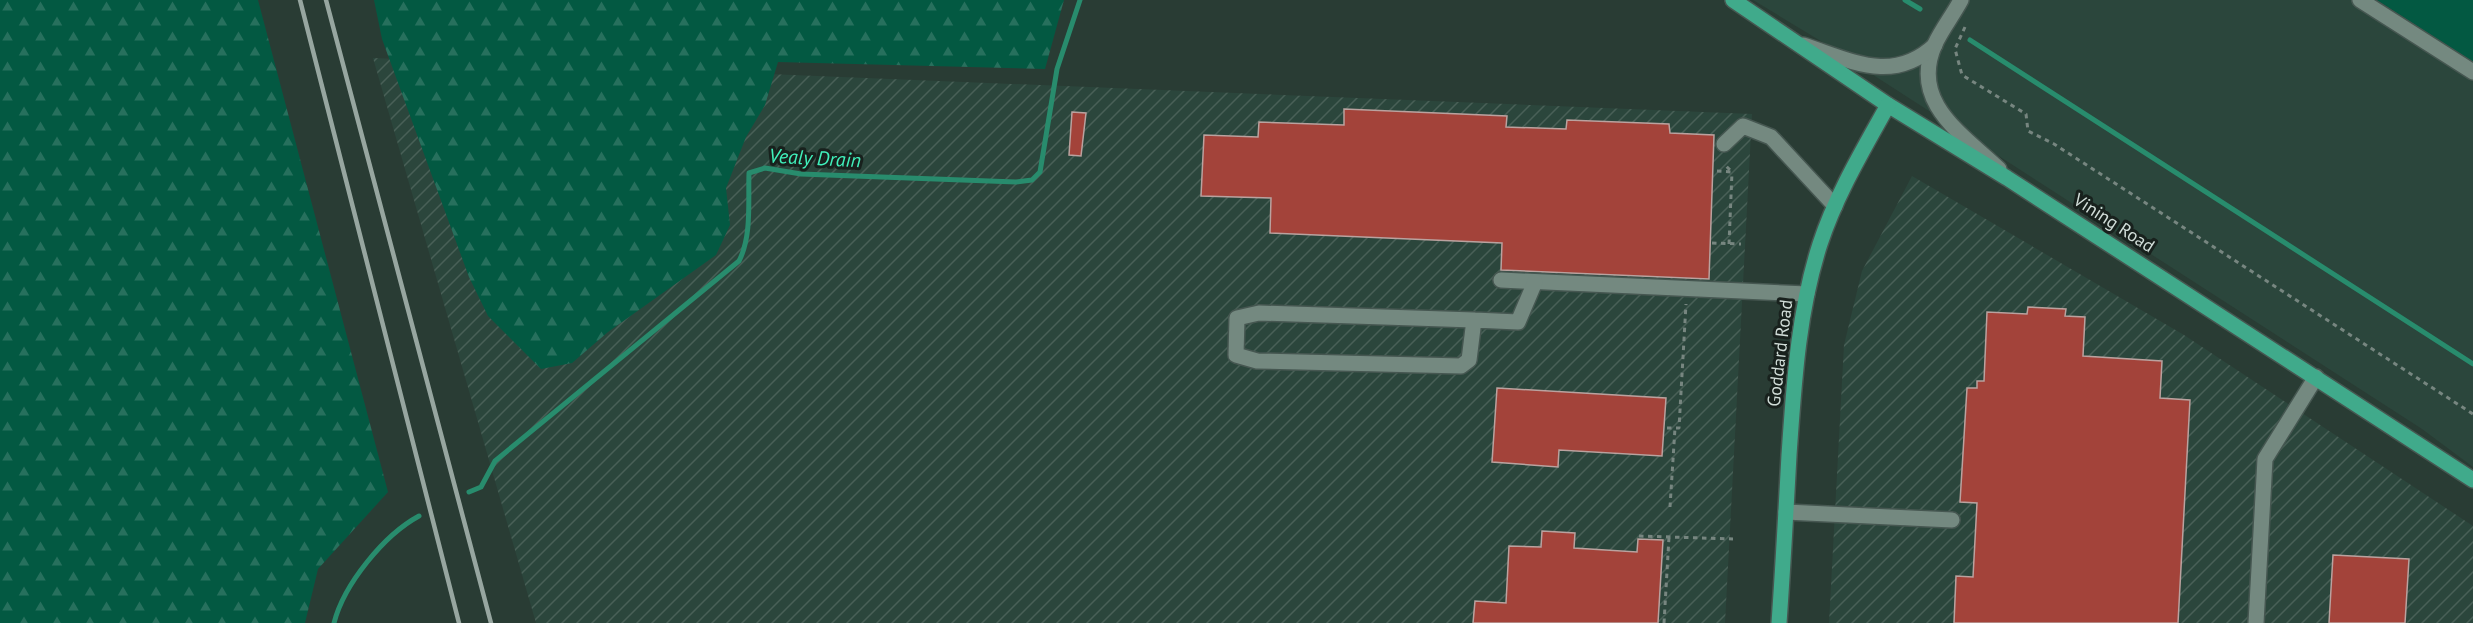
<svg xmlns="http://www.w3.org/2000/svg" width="2473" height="623" font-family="'PT Sans',sans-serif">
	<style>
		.built { fill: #2b463c }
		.industrial { fill: url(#industrial-furrows) }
		.grass { fill: #035942 }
		.forest { fill: url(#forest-firs) }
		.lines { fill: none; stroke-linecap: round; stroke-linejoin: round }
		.stream { stroke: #288c6d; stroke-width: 5 }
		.building { fill: #a3433a; stroke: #baa29f; stroke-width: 1.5 }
		.minor-casing { stroke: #465751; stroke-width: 18 }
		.major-casing { stroke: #465751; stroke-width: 18 }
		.path { stroke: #778680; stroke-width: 3; stroke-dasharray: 4.5 4.5; stroke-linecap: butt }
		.minor { stroke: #748980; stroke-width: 15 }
		.major { stroke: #40aa8b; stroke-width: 15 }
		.rail { stroke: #97a6a0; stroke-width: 4.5 }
		.labels { text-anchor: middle; stroke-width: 6; stroke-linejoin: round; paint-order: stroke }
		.street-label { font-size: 18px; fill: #d1ddd8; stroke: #18211d }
		.water-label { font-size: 20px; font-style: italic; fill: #40f0bb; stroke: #18211d }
	</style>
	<defs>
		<pattern id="industrial-furrows" width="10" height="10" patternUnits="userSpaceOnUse" patternTransform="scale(1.5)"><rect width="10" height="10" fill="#2b463c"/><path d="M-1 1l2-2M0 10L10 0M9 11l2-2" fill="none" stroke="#496057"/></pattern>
		<pattern id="forest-firs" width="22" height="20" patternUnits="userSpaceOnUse" patternTransform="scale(1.5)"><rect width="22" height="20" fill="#035942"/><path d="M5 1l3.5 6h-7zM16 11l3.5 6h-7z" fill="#27705d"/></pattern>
	</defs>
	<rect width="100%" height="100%" fill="#293c34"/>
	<!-- built -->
	<path class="built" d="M1753 0H2473V467L2422 429 1819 40Z"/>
	<!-- industrial -->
	<g class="industrial">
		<path d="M373 58 1752 114 1725 623H536Z"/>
		<path d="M1912 176 2184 335 2473 526V623H1829L1844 345 1862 271Z"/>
	</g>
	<!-- grass -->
	<path class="grass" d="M2377 0H2473V62Z"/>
	<!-- forest -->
	<g class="forest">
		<path d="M0 0H258L388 492 318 569 305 623H0Z"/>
		<path d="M374 0H1064L1045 69 778 62 765 105 746 137 726 188 730 225 716 255 608 332 572 363 541 369 488 316 469 277 382 39Z"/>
	</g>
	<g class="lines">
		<!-- stream -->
		<g class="stream">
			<path d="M1905 0 1920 9"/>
			<path d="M1970 40 2473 364"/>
			<path d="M469 492 481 487 495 461 739 261C752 236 748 201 749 173L765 168 801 174 1016 182 1032 180 1040 172 1057 69 1080 0"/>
			<path d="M334 623C344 584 384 535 419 516"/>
		</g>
	</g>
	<!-- building -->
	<g class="building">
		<path d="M1344 109 1507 116 1506 127 1566 129 1567 120 1669 124 1670 133 1714 135 1709 279 1501 270 1502 243 1270 233 1271 198 1201 196 1204 135 1258 137 1259 122 1344 125Z"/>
		<path d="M1072 112 1086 113 1081 156 1069 155Z"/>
		<path d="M2028 307 2066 309 2065 316 2085 317 2083 356 2162 361 2160 398 2190 400 2178 623H1954L1956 576 1973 577 1977 503 1960 502 1967 388H1977V381H1984L1987 312 2027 314Z"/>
		<path d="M1497 388 1666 398 1662 456 1559 450 1558 467 1492 462Z"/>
		<path d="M1542 531 1575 533 1574 548 1637 552 1638 539 1663 540 1658 623H1473L1475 601 1506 603 1509 546 1541 547Z"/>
		<path d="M2333 555 2409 559 2405 623H2329Z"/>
	</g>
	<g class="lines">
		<defs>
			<g id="minor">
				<path d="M1961 0C1953 15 1942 29 1935 44 1909 102 1962 134 1999 169"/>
				<path d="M2360 0 2473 72"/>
				<path d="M1803 45C1850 60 1892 85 1935 45"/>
				<path d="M1724 144 1743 126 1771 137 1835 206"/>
				<path d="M1501 280 1807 294"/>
				<path d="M1474 320 1469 360 1461 366 1257 361 1236 355 1237 318 1259 313 1474 320 1518 322 1535 282"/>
				<path d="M1786 512 1952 520"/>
				<path d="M2256 623 2265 459 2316 377"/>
			</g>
			<g id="major">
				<path d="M1733 0 1888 105 2007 178 2473 480"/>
				<path d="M1779 623C1783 567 1786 511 1789 455 1794 384 1798 312 1820 244 1836 195 1863 150 1888 105"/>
			</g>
		</defs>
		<!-- minor casing -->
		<use href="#minor" class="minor-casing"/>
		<!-- major casing -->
		<use href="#major" class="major-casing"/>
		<!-- path -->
		<g class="path">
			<path d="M1965 27 1955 49 1962 75 2026 114 2028 131 2054 144 2473 414"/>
			<path d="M1717 171 1732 172 1725 165"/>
			<path d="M1712 243 1741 244"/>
			<path d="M1729 244 1732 172"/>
			<path d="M1667 428H1679L1686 304"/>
			<path d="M1670 507 1675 428"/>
			<path d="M1639 536 1733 539"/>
			<path d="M1664 623 1669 537"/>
		</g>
		<!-- minor -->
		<use href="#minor" class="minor"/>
		<!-- major -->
		<use href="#major" class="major"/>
		<!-- rail -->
		<g class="rail">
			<path d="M300 0 459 623"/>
			<path d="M326 0 491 623"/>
		</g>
	</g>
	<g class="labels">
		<!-- street labels -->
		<g class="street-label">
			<text transform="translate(2114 223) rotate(33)" y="6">Vining Road</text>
			<text transform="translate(1780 353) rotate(-83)" y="6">Goddard Road</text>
		</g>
		<!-- water labels -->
		<g class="water-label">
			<text transform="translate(815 158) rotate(3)" y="7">Vealy Drain</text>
		</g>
	</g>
</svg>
